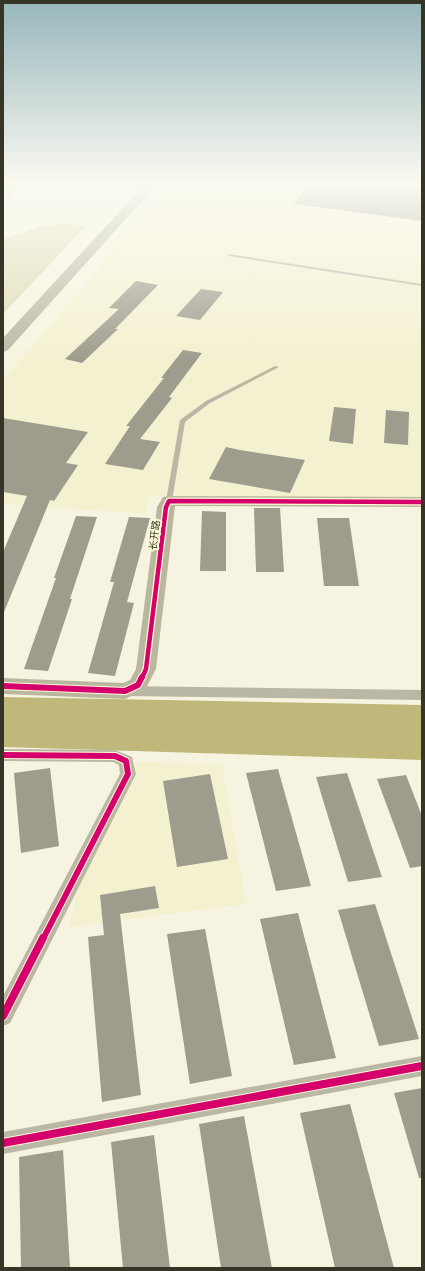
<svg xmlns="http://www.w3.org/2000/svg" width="425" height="1271" font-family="Manrope,'Noto Sans SC',sans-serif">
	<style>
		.built { fill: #f4f1d1 }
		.green { fill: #e0dcb8 }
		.water { fill: #bfb87a }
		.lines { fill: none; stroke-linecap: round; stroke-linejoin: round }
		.river { fill: #bfb87a; fill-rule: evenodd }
		.building { fill: #9d9c8d }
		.lane { fill: #bab8a4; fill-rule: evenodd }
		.street { fill: #bab8a4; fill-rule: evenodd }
		.secondary { fill: #bab79f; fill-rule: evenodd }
		.highway { fill: #bab8a5; fill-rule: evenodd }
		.cycleway-far2-casing { stroke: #fefbd8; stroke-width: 7 }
		.cycleway-far1-casing { stroke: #fefbd8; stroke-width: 8 }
		.cycleway-casing { stroke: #fefbd8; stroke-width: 10 }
		.cycleway-far2 { stroke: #d6006c; stroke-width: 4.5 }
		.cycleway-far1 { stroke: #d6006c; stroke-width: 6 }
		.cycleway { stroke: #d6006c; stroke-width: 8 }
		.labels { text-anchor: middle; stroke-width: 4; stroke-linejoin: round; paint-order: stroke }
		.street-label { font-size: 10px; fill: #363427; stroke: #fefbd8 }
	</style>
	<rect width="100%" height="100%" fill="#f6f4e0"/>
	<!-- built -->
	<g class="built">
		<path d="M172 182H422V500L150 496 145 514 3 504V380Z"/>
		<path d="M136 762 222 764 246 904 69 927 81 875Z"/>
	</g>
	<!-- green -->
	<path class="green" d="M67 223 86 226 3 314V240L41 226Z"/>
	<!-- water -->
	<path class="water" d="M3 697 422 705V760L3 747Z"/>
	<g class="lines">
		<!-- river -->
		<path class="river" d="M11 182H26L8 196 3 197V187Z"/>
	</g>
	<!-- building -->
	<g class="building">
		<path d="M312 182H378L422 187V221L294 204Z"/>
		<path d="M136 281 158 285 115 329H118L82 363 65 359 119 309 109 308Z"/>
		<path d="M201 289 223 292 200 320 176 316Z"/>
		<path d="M183 350 202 353 169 397 172 398 140 439 160 442 143 470 105 464 130 426H126L164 378H161Z"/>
		<path d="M334 407 356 409 353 444 329 441Z"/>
		<path d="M386 410 409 412 408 445 384 443Z"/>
		<path d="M3 418 88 432 66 463 78 465 54 501 50 500 4 612 3 552 27 496 3 492Z"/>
		<path d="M226 447 240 450 305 460 290 493 209 479Z"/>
		<path d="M254 508H280L284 572H256Z"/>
		<path d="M202 511 226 512V571H200Z"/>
		<path d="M76 516 97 517 70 599H72L48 671 24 669 56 578H54Z"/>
		<path d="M129 517 150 518 127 602 134 603 115 676 88 673 114 582H110Z"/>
		<path d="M317 518H349L359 586H324Z"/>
		<path d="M50 768 59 846 21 853 14 773Z"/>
		<path d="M278 769 311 886 276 891 246 773Z"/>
		<path d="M347 773 382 877 348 882 316 777Z"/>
		<path d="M210 774 228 859 177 867 163 781Z"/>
		<path d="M406 775 422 816V866L410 868 377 779Z"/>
		<path d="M155 886 159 908 120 914 141 1095 102 1102 88 937 104 935 100 895Z"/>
		<path d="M375 904 419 1039 379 1046 338 910Z"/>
		<path d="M298 913 336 1058 294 1065 260 919Z"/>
		<path d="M205 929 232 1076 190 1084 167 934Z"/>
		<path d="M422 1088V1178H419L394 1093Z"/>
		<path d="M350 1104 394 1268H335L300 1113Z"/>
		<path d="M244 1116 272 1268H221L199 1124Z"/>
		<path d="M154 1135 170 1268H123L111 1142Z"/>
		<path d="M63 1150 70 1268H21L19 1157Z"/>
	</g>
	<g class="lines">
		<!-- lane -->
		<g class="lane">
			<path d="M228 254 422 284V286L229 256 227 255Z"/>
			<path d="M275 366 279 367 210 403 185 422 172 501 169 503 167 502 166 501 180 420 206 401Z"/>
		</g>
		<!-- street -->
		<g class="street">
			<path d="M125 686 422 690V700L125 696 120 695 118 691 120 687Z"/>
			<path d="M3 749 115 750 132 757 136 774 10 1023 3 1026V996L120 774 119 765 113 762 3 761Z"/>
			<path d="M422 1056V1076L3 1154V1132Z"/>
		</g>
		<!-- secondary -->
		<path class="secondary" d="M169 496 422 497V507L175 506 156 669 145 690 125 699 3 694V678L123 683 130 680 136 669 157 507 163 497Z"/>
		<!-- highway -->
		<path class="highway" d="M147 182H159L8 350 3 352V338Z"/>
		<defs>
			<path id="cycleway-far2" d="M142 678 146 669 166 507 169 501 422 502"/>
			<g id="cycleway-far1">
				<path d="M3 686 125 691 138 685 142 677"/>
				<path d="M3 755 115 756 126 761 128 774 43 939"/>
			</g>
			<g id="cycleway">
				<path d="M3 1016 43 938"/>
				<path d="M3 1143 422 1066"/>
			</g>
		</defs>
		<!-- cycleway-far2 casing -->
		<use href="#cycleway-far2" class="cycleway-far2-casing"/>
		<!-- cycleway-far1 casing -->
		<use href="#cycleway-far1" class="cycleway-far1-casing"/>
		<!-- cycleway casing -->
		<use href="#cycleway" class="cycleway-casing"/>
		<!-- cycleway-far2 -->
		<use href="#cycleway-far2" class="cycleway-far2"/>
		<!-- cycleway-far1 -->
		<use href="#cycleway-far1" class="cycleway-far1"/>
		<!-- cycleway -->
		<use href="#cycleway" class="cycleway"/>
	</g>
	<!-- sky -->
	<linearGradient id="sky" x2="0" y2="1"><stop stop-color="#97b6bc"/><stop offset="0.51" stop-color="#fbfaf1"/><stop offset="1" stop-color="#fbfaf1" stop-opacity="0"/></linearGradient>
	<rect width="425" height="360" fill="url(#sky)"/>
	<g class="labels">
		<!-- street labels -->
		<g class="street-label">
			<text transform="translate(154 535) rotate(-83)" y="4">长开路</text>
		</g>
	</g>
	<!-- border -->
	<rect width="425" height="1271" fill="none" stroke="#363427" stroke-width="8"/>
</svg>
